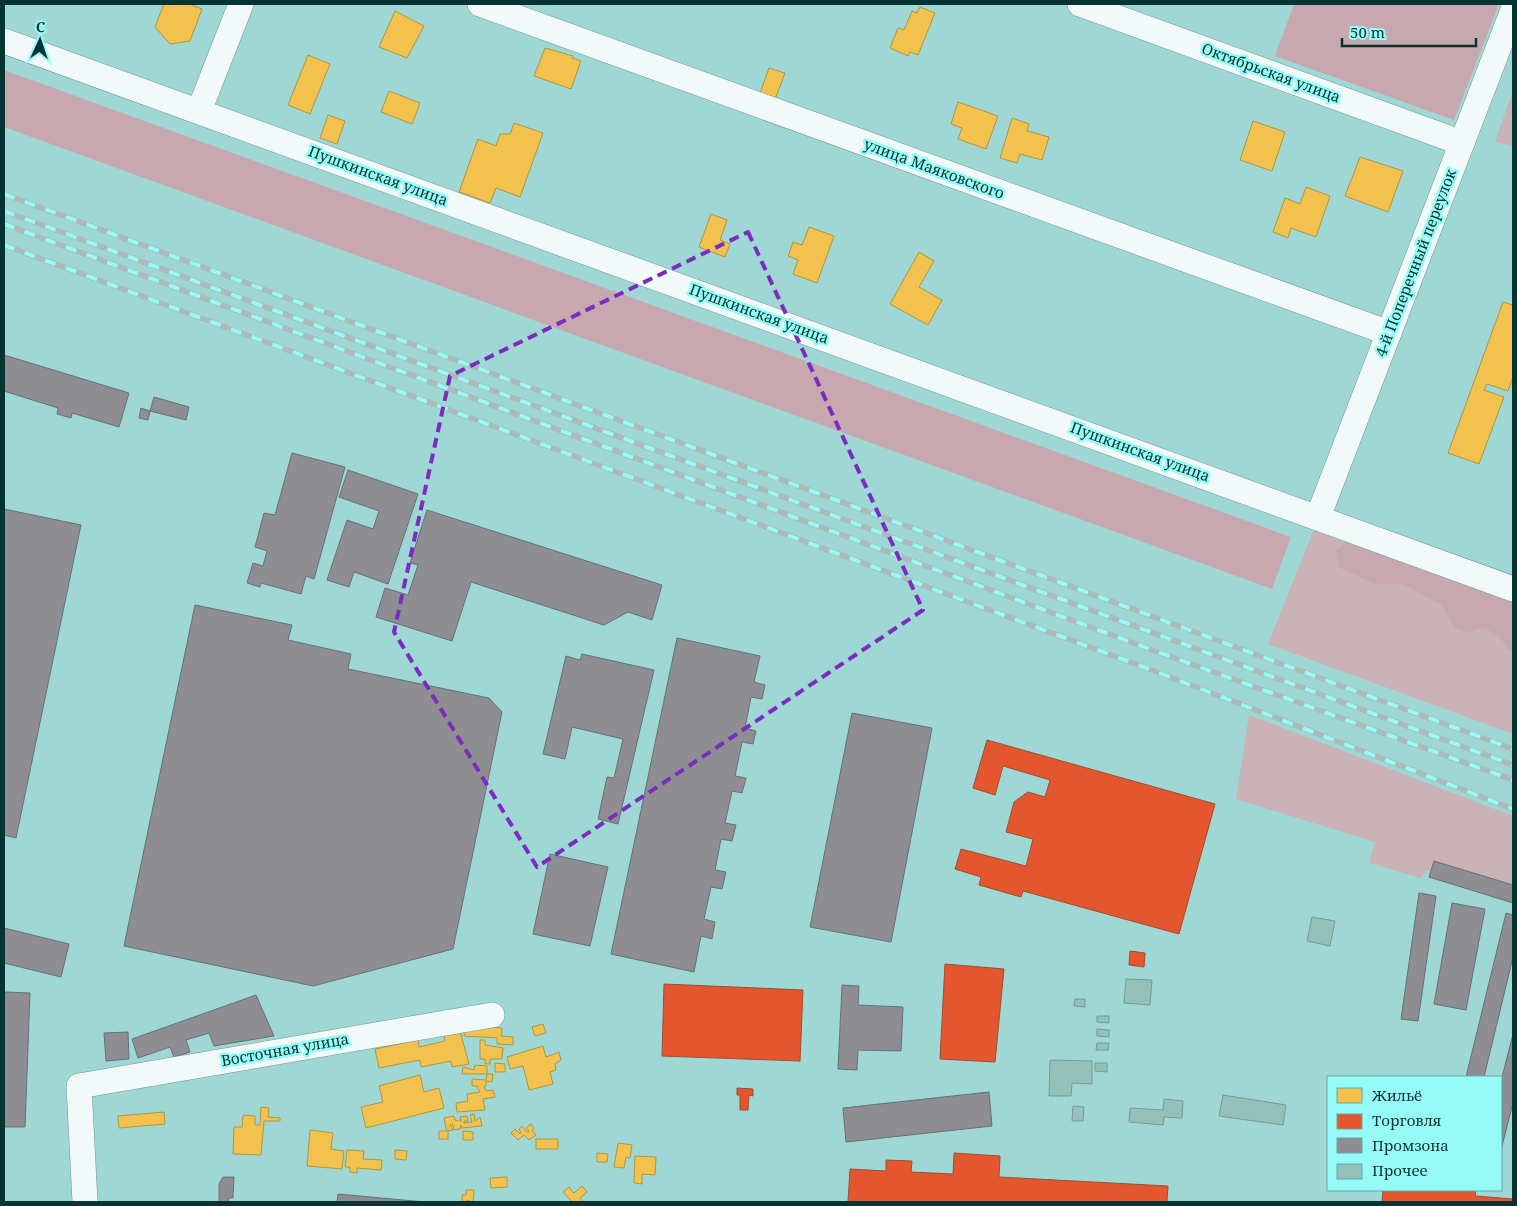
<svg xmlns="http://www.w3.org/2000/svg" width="1517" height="1206" font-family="'Noto Serif',serif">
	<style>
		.green { fill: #cab2b6 }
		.forest { fill: #c8a8af }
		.homes { fill: #f2c14e; stroke: #ab9746 }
		.shops { fill: #e4572e; stroke: #a14c30 }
		.industry { fill: #8d8d92; stroke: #647276 }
		.building { fill: #95c0b9; stroke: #719c96 }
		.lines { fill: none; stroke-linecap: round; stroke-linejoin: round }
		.minor-casing { stroke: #6e9694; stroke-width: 26 }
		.minor { stroke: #f1f9f9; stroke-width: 25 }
		.rail-casing { stroke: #abbbba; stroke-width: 5.5 }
		.rail { stroke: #96fbf7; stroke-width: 4; stroke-dasharray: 11; stroke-linecap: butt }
		.marked { fill: none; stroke: #7b2cbf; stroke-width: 4; stroke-dasharray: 10 6; stroke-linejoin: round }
		.labels { text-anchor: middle; stroke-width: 5; stroke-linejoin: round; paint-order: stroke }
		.street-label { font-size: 15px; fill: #053433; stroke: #96fbf7 }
	</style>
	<rect width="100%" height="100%" fill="#9fd7d4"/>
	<!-- green -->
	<g class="green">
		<path d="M1513 90V146L1495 142Z"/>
		<path d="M1316 524 1513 598V603L1347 540 1375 584H1402L1441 605 1455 629 1468 633 1484 628 1499 636 1508 650 1513 652V734L1268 644Z"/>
		<path d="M1249 715 1513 816V885L1434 861 1431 871H1426L1421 878 1369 863 1375 842 1236 799Z"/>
	</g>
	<!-- forest -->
	<g class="forest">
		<path d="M1294 4H1499L1454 120 1275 56Z"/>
		<path d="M4 70 1291 537 1272 589 4 127Z"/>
		<path d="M1347 540 1513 603V652L1508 650 1499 636 1484 628 1468 633 1455 629 1441 605 1402 584H1375L1338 567 1336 551Z"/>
	</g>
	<!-- homes -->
	<g class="homes">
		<path d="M164 4H189L202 9 190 41 170 44 155 27Z"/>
		<path d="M920 7 935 13 918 55 910 52 908 56 890 48 898 28 904 30 912 11 917 13Z"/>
		<path d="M395 11 424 26 407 58 379 47Z"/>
		<path d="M545 48 573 56 572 58 581 61 571 89 534 76Z"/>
		<path d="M308 55 330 64 310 114 288 105Z"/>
		<path d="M769 68 785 73 774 102 759 96Z"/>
		<path d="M389 91 420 103 412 124 381 112Z"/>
		<path d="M958 102 998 116 986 149 958 139 962 128 951 124Z"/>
		<path d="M328 115 345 121 337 144 320 138Z"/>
		<path d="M1012 118 1029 124 1027 131 1049 137 1042 160 1020 154 1017 163 1000 158Z"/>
		<path d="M1253 121 1285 132 1272 171 1240 160Z"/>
		<path d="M514 123 543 133 520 197 496 188 490 203 459 192 478 139 496 146 500 134H510Z"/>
		<path d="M1360 157 1403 171 1388 212 1345 196Z"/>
		<path d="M1306 187 1330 196 1316 237 1291 228 1288 238 1273 232 1285 198 1300 204Z"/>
		<path d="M711 214 727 220 720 240 730 244 725 257 699 247Z"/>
		<path d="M809 227 834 236 817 283 793 274 798 260 788 256 793 242 802 245Z"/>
		<path d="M919 252 934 261 919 287 942 300 928 325 890 304Z"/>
		<path d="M1503 302 1513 305V377L1508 391 1487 384 1484 390 1504 397 1479 464 1448 453Z"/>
		<path d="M543 1024 546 1033 535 1036 532 1027Z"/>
		<path d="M465 1025 502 1028 501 1036 513 1037V1045L497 1044V1038L464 1036Z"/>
		<path d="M460 1031 469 1064 452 1067 451 1061 421 1067 420 1060 379 1068 375 1049 418 1040 419 1047 445 1041 444 1035Z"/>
		<path d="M480 1040H485V1045L503 1048 502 1059H490V1064H485V1059H480Z"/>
		<path d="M543 1046 546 1057 559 1052 561 1060 555 1064 556 1070 550 1072 553 1084 529 1090 523 1066 510 1069 507 1057Z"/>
		<path d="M495 1063 505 1064V1072H495Z"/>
		<path d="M475 1065 487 1066V1074H462L463 1067 474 1070Z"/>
		<path d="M487 1074H493L492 1082 486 1081V1086H484L486 1091 493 1090 495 1097 483 1099 485 1110 457 1112 456 1103 468 1101 467 1094 480 1092 477 1086H472V1079L486 1080Z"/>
		<path d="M420 1075 424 1092 439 1088 444 1108 366 1128 361 1107 383 1102 379 1086Z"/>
		<path d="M261 1107 269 1108 268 1117 280 1118V1121H264L261 1155 233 1154 234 1127H242L243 1115 255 1116V1125H260Z"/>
		<path d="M164 1112 165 1124 119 1128 118 1116Z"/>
		<path d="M474 1114 475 1121 480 1117 482 1126 462 1128 461 1125 460 1129 454 1130 453 1125H450L453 1130 448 1131 446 1128 444 1118 454 1116 455 1120 458 1121H461L460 1117 467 1116 468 1121H464V1123L472 1122 470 1115Z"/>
		<path d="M531 1124 534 1128 532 1130 536 1135 529 1140 524 1135 518 1140 511 1133 515 1129 520 1134 521 1132 519 1129 522 1126 527 1132 529 1131 526 1128Z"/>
		<path d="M310 1130 333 1133 331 1149 344 1151 342 1169 307 1166Z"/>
		<rect x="439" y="1131" width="9" height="8"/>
		<path d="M463 1131 473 1132V1140H463Z"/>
		<rect x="536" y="1139" width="22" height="10"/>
		<path d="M618 1143 632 1145 630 1158 626 1157 624 1168 614 1167Z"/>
		<path d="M347 1150 364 1151 363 1159 382 1160 381 1170 357 1168V1173L350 1172V1167H345Z"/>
		<path d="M395 1150 407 1151 406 1160 395 1159Z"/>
		<path d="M597 1153 608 1154 607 1162H597Z"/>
		<path d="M635 1156 656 1157 655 1175 642 1174V1184L634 1183Z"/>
		<path d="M507 1177V1187L491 1188 490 1178Z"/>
		<path d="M582 1186 587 1192 580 1198 583 1202H572L563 1192 569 1187 574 1193Z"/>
		<path d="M466 1190H474L473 1202 466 1200V1202H459H462V1195H466Z"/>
	</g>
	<!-- shops -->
	<g class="shops">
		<path d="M987 740 1215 804 1179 934 1023 891 1021 897 979 885 981 877 955 869 961 849 1026 866 1033 839 1006 832 1014 802 1028 792 1045 797 1050 780 1003 766 995 795 973 788Z"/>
		<path d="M1130 951 1145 953 1144 967 1129 965Z"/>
		<path d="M945 964 1004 969 995 1062 940 1059Z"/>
		<path d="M664 984 803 990 800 1061 662 1056Z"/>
		<path d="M737 1088 753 1089V1096L749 1095 748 1110H740V1095H737Z"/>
		<path d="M954 1153 1000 1156 999 1177 1168 1186 1167 1202H848L850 1169 886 1171V1160L912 1161 911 1172 953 1174Z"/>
		<path d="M1383 1190H1476L1475 1196 1513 1199V1202H1382Z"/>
	</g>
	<!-- industry -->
	<g class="industry">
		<path d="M4 355 129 393 119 427 72 413 71 418 57 414 58 408 4 391Z"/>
		<path d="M154 397 189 407 186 420 150 411Z"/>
		<path d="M141 408 150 411 148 420 139 418Z"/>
		<path d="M292 453 345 467 314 579 306 576 301 594 261 583 260 587 247 583 253 563 263 566 267 551 255 547 264 513 275 515Z"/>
		<path d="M348 470 418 494 388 584 354 572 349 587 327 580 347 520 373 529 379 511 339 497Z"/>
		<path d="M4 509 81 525 16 838 4 835Z"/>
		<path d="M427 510 662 585 652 620 628 612 604 625 471 582 452 641 376 617 385 588 408 595 418 565 410 563Z"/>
		<path d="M195 605 292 625 288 640 351 654 348 669 489 698 502 712 453 949 313 986 124 946Z"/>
		<path d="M677 638 760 656 754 682 765 685 762 699 751 697 745 728 756 731 753 744 742 742 735 776 746 778 742 793 732 791 725 823 736 825 732 841 721 839 715 870 726 872 722 889 711 887 704 919 715 922 712 939 701 936 694 972 611 954Z"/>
		<path d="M582 654 654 670 618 824 598 819 607 777 614 778 623 739 572 727 565 759 543 754 566 656 580 660Z"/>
		<path d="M852 713 932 728 891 942 810 927Z"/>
		<path d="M550 854 608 867 590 946 533 934Z"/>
		<path d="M1434 861 1513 885V903L1429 877Z"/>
		<path d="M1419 893 1436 896 1418 1021 1401 1019Z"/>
		<path d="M1452 903 1485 909 1466 1010 1434 1004Z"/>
		<path d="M1506 913 1513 915V957L1484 1077H1466Z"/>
		<path d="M4 928 69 944 61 977 4 963Z"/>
		<path d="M842 985 859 986 858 1005 903 1007 901 1051 858 1050 857 1070 838 1069Z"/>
		<path d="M4 992 30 993 25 1127H4Z"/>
		<path d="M256 995 274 1036 214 1046 209 1033 186 1040 190 1052 174 1057 170 1047 138 1058 132 1039Z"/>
		<path d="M128 1032 129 1059 106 1061 104 1033Z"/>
		<path d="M1513 1034V1103L1501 1150V1081Z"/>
		<path d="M989 1092 992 1126 846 1142 843 1108Z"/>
		<path d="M223 1177H234L233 1198H229L228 1202H219V1184Z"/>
		<path d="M338 1194 425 1202H337Z"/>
	</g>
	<!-- building -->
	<g class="building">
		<path d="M1312 917 1335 921 1330 946 1307 941Z"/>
		<path d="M1126 979 1152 980 1150 1005 1124 1003Z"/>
		<path d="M1075 999H1085V1007L1074 1006Z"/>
		<path d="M1097 1016H1109V1023L1097 1022Z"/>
		<path d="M1097 1029 1109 1030V1037L1097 1036Z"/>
		<path d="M1097 1043H1109L1108 1050H1096Z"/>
		<path d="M1050 1060 1092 1061V1084L1072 1083 1071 1096H1049Z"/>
		<path d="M1095 1063H1107V1072L1095 1071Z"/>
		<path d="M1223 1095 1286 1105 1283 1125 1219 1116Z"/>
		<path d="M1164 1099 1183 1101 1182 1118 1164 1117 1163 1125 1129 1122 1130 1108 1163 1110Z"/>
		<path d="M1073 1106 1084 1107 1083 1121H1072Z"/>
	</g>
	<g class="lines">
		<defs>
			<g id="minor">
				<path d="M480 4 1389 333"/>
				<path d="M1080 4 1462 143"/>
				<path d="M4 41 1513 589"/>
				<path d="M199 111 241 4"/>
				<path d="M1318 517 1513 10"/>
				<path d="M85 1202 79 1086 492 1015"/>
			</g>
		</defs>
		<!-- minor casing -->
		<use href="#minor" class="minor-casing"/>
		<!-- minor -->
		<use href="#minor" class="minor"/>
		<defs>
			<g id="rail">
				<path d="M4 194 1513 749"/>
				<path d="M4 211 1513 765"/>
				<path d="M4 224 1155 651 1513 780"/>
				<path d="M4 245 1149 669 1513 809"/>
			</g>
		</defs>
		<!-- rail casing -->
		<use href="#rail" class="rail-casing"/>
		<!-- rail -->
		<use href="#rail" class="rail"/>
	</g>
	<!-- marked area -->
	<path class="marked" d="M748 232 923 610 537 867 394 632 450 376Z"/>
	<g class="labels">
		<!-- street labels -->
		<g class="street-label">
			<text transform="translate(1271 73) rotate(20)" y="5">Октябрьская улица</text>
			<text transform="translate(934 169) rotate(20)" y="5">улица Маяковского</text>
			<text transform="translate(378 176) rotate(20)" y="5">Пушкинская улица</text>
			<text transform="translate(1416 263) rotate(-69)" y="5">4-й Поперечный переулок</text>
			<text transform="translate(759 314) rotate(20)" y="5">Пушкинская улица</text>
			<text transform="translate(1140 452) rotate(20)" y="5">Пушкинская улица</text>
			<text transform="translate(285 1050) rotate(-10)" y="5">Восточная улица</text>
		</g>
	</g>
	<!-- border -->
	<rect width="1517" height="1206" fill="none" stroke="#053433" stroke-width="10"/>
	<!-- legend -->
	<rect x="1327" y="1076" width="175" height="115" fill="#96fbf7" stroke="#5caba9"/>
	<rect x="1337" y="1088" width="25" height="15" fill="#f2c14e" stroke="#5caba9"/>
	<text x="1372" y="1101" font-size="15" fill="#053433">Жильё</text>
	<rect x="1337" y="1114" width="25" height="15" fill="#e4572e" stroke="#5caba9"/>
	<text x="1372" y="1126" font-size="15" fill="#053433">Торговля</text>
	<rect x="1337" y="1138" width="25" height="15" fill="#8d8d92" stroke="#5caba9"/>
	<text x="1372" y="1151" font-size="15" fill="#053433">Промзона</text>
	<rect x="1337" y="1164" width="25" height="15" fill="#95c0b9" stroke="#5caba9"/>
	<text x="1372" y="1176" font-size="15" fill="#053433">Прочее</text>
	<!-- north arrow -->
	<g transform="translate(40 40) rotate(3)" stroke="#96fbf7" stroke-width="4" paint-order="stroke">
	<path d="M0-4L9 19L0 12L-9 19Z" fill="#053433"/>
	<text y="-8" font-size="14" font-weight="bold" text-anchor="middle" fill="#053433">С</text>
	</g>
	<!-- scale -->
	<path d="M1342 38v8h134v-8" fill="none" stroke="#053433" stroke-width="2.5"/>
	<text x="1350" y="38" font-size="15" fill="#053433" stroke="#96fbf7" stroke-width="4" paint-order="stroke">50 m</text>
</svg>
